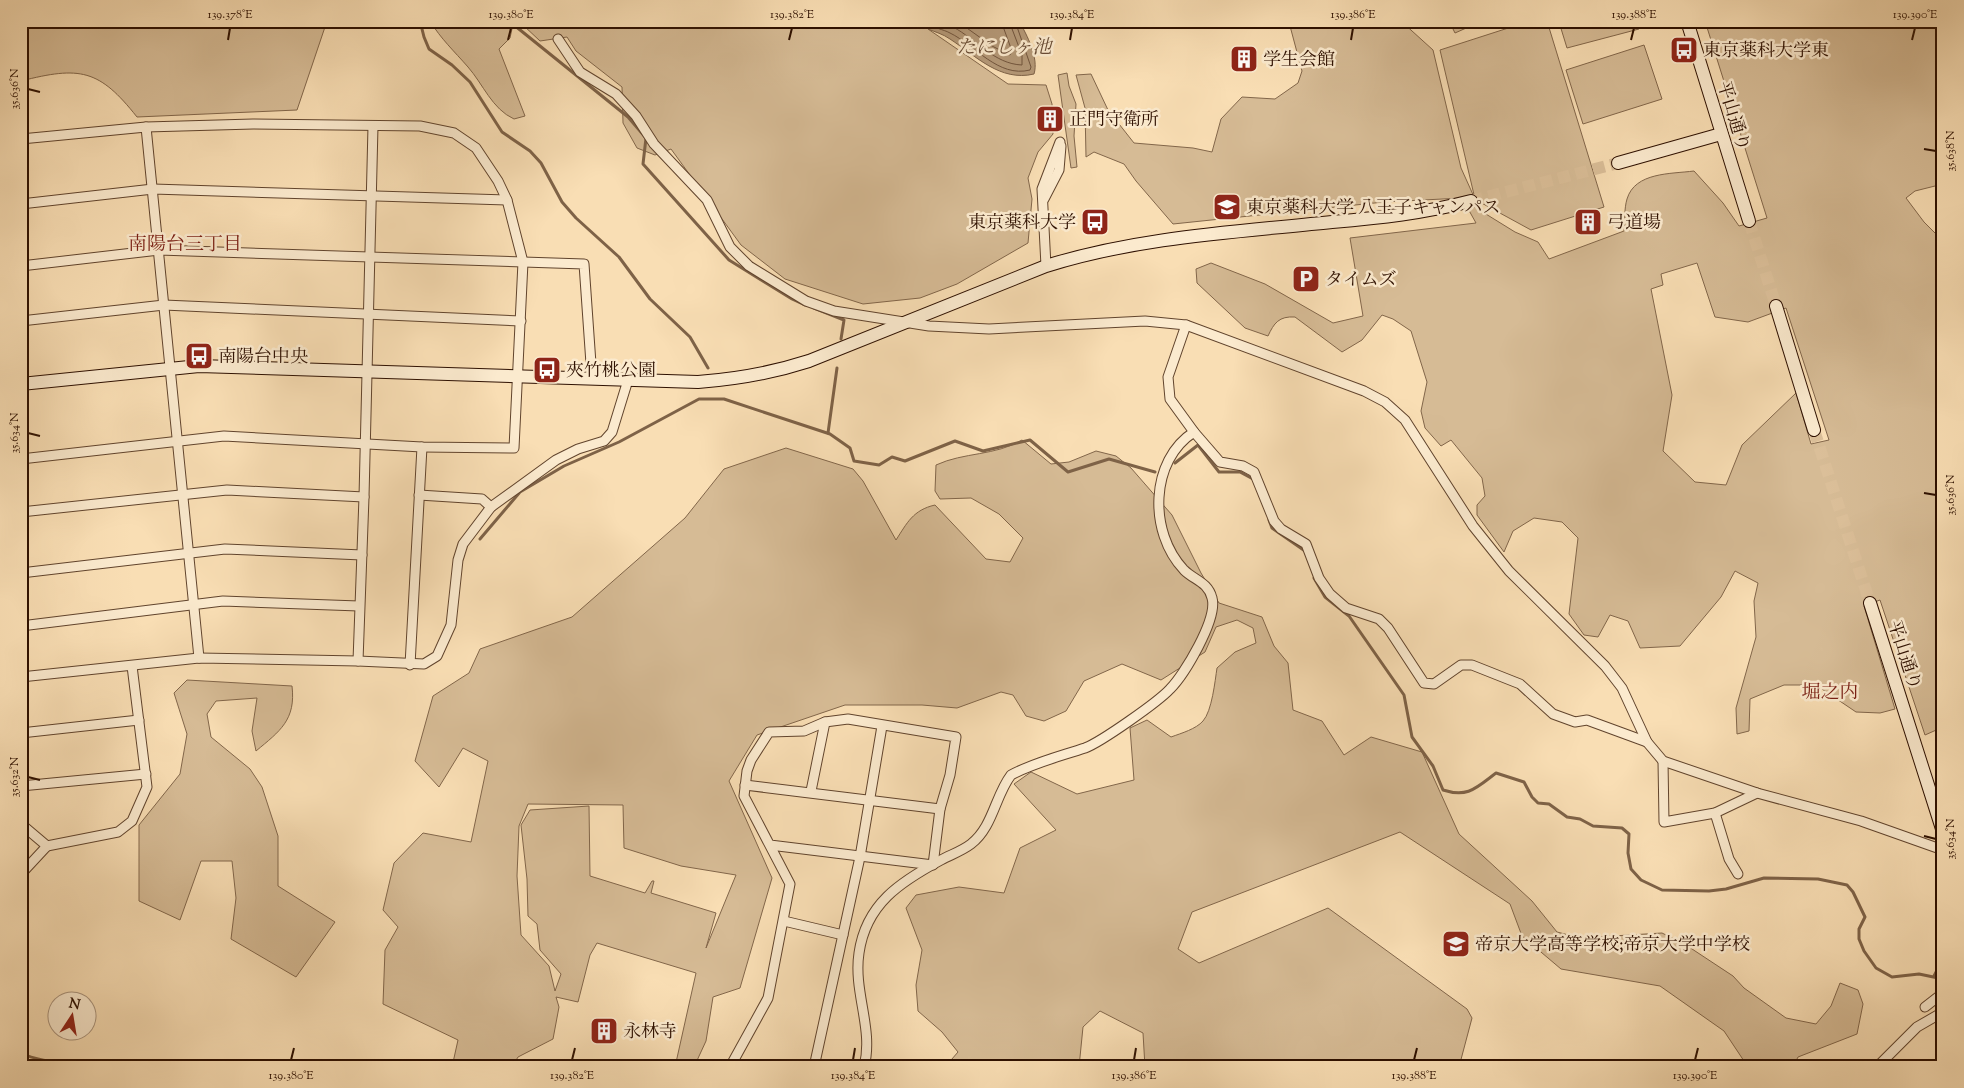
<svg xmlns="http://www.w3.org/2000/svg" width="1964" height="1088" font-family="'Sorts Mill Goudy','Noto Serif JP',serif">
	<style>
		.green { fill: #d6bb95; stroke: #82664a; fill-rule: evenodd }
		.water { fill: #b49877; stroke: #7e6247 }
		.lines { fill: none; stroke-linecap: round; stroke-linejoin: round }
		.shore { stroke: #71543c; stroke-width: 1 }
		.stream { stroke: #7e6247; stroke-width: 3 }
		.secondary-tunnel { stroke: #dbbf99; stroke-width: 12; stroke-dasharray: 12 6; stroke-linecap: butt }
		.street-casing { stroke: #61442d; stroke-width: 11 }
		.secondary-casing { stroke: #2e1000; stroke-width: 14 }
		.street { stroke: #fbeace; stroke-width: 9 }
		.secondary { stroke: #fbeace; stroke-width: 12 }
		.ticks { fill: none; stroke: #2e1000; stroke-width: 2 }
		.labels { text-anchor: middle; stroke-width: 5; stroke-linejoin: round; paint-order: stroke }
		.poi-label { font-size: 18px; fill: #2e1000; stroke: #fbeace; text-anchor: start }
		.street-label { font-size: 18px; fill: #2e1000; stroke: #fbeace }
		.water-label { font-size: 19px; font-style: italic; fill: #6a4d36; stroke: #fbeace }
		.neighbourhood-label { font-size: 19px; fill: #7a1f14; stroke: #fbeace }
		.neatline { fill: none; stroke: #2e1000; stroke-width: 2 }
		.ticks-label { font-size: 12px; text-anchor: middle; fill: #2e1000 }
	</style>
	<rect width="100%" height="100%" fill="#f9deb4"/>
	<filter id="stains"><feTurbulence type="fractalNoise" baseFrequency=".004" numOctaves="4"/><feColorMatrix values="0 0 0 0 .2 0 0 0 0 .09 0 0 0 0 .02 0 0 0 .5 -.17"/></filter>
	<radialGradient id="worn" r=".72"><stop offset=".6" stop-color="#630" stop-opacity="0"/><stop offset="1" stop-color="#630" stop-opacity=".3"/></radialGradient>
	<!-- green -->
	<g class="green">
		<path d="M21 21H327L297 110 137 117C99 69 80 66 21 81Z"/>
		<path d="M430 21H926L928 29 1008 84 1046 85 1052 104 1053 134 1038 152 1028 178 1032 199 1028 243 957 284 920 298 863 304 785 279 741 245 671 149 655 155 637 148 623 123 622 87 576 51 567 37 540 41 523 25 513 24 510 38 499 49 525 116 514 119C492 109 483 84 468 67 454 51 441 39 430 21Z"/>
		<path d="M1296 21H1401L1433 50 1461 168 1475 199 1440 50 1530 21H1547L1604 207 1531 230 1476 200 1481 211 1515 232 1538 242 1549 259 1624 231C1625 221 1624 209 1627 199 1635 172 1671 174 1694 171L1723 203 1739 226 1767 218 1705 21H1943V184L1915 191 1906 198 1924 222 1943 241V674C1939 692 1943 708 1943 727L1925 735 1880 600 1864 606 1895 709 1880 713 1856 712 1816 685H1784L1750 699 1749 731 1737 734 1736 708 1756 637 1754 601 1758 583 1735 571 1721 597 1680 646 1640 648 1628 621 1610 615 1598 637 1584 635 1569 614 1578 538 1562 522 1534 518 1513 531 1504 552 1477 515V505L1485 496 1482 478 1451 440 1441 446 1425 428 1421 411 1427 382 1411 331 1393 319 1382 315 1362 340 1342 352 1295 317C1279 316 1274 323 1268 336L1245 328 1197 283 1196 269 1211 263 1265 284 1333 323 1363 316 1350 238 1476 223 1462 198 1384 202 1173 224 1136 181 1124 164 1094 152 1086 157 1085 108 1076 75 1091 74 1108 110 1134 143 1193 148 1212 152 1221 119 1242 97 1275 99 1298 83 1302 71 1290 26ZM1697 263 1715 317 1748 322 1786 308 1829 440 1811 444 1796 393 1742 445 1726 485 1695 482 1663 451 1672 395 1651 289 1663 285 1661 274Z"/>
		<path d="M1449 21H1482L1455 33Z"/>
		<path d="M1562 21H1637L1639 29 1567 48 1559 22Z"/>
		<path d="M1644 45 1662 99 1583 124 1566 70Z"/>
		<path d="M1067 73 1069 86 1076 104 1074 136 1077 167 1071 168 1058 75Z"/>
		<path d="M1022 440 1051 464 1069 462 1096 451 1116 456 1131 468 1172 515 1201 573 1219 603 1262 617 1274 646 1288 663 1293 710 1322 721 1344 755 1371 737 1422 752 1459 834 1532 901 1557 932 1580 938 1662 933 1686 945 1733 976 1744 988 1786 1018 1816 1024 1831 1006 1840 983 1858 990 1863 1004 1857 1034 1798 1057 1793 1067H1742L1744 1061 1724 1031 1660 986 1561 969 1522 936 1510 904 1400 832 1192 912 1178 949 1199 963 1328 908 1467 1009 1472 1018 1459 1067H1145L1143 1033 1100 1011 1083 1027 1079 1067H945L958 1052 942 1032 918 1011 916 985 922 950 906 908 916 895 959 887 1004 893 1020 848 1056 830 1014 784 1031 772 1077 794 1134 780 1130 728 1147 720 1171 737C1182 733 1196 729 1203 721 1212 711 1215 681 1217 668L1235 652 1256 643 1253 628 1237 620 1216 627 1205 652 1161 680 1122 664 1084 681 1066 711 1044 721 1026 716 1013 695 1001 692 957 708 922 705H845L757 735 729 781 772 878 740 988 713 997 706 1041 694 1067H675L696 973 597 943 590 955 578 1002 556 997 559 1007 553 1039 518 1057 512 1067H452L458 1040 383 1004 385 950 398 927 383 910 394 863 423 833 471 842 488 761 463 748 439 787 415 761 433 696 469 673 480 649 572 617 685 518 724 469 786 448 853 469 863 481 896 540C907 523 913 510 935 505L986 559 1010 562 1023 538 999 514 971 498 940 499 935 491 936 465C964 452 995 456 1022 440ZM528 804 623 805 624 848 681 866 736 875 706 948 716 913 651 893 654 881H652L645 893 590 876 589 806 530 810 521 825 527 879 528 916 537 924 540 950 561 974 555 991 549 966 521 935 517 876 519 826Z"/>
		<path d="M187 680 292 686C296 720 280 731 256 751L252 731 257 698 216 701 207 714 211 737 250 769 262 787 278 836V886L335 922 296 977 231 939 236 898 232 861H201L180 920 139 901V825L180 774 187 734 174 693Z"/>
	</g>
	<!-- water -->
	<path class="water" d="M924 21H1019C1027 35 1039 58 1034 74 1000 82 976 56 950 39 943 34 935 32 928 29Z"/>
	<g class="lines">
		<!-- shore -->
		<g class="shore">
			<path d="M929 21C933 29 943 29 950 33 975 45 998 78 1030 70L1031 67 1015 21"/>
			<path d="M938 21C943 23 948 25 953 27 976 39 994 64 1022 65V55L1009 21"/>
			<path d="M957 21 992 46 1010 55 1012 51 1001 21"/>
		</g>
		<!-- stream -->
		<g class="stream">
			<path d="M420 21 424 37 429 49 452 65 470 82 502 132 530 151 541 163 562 202 576 218 619 257 650 299 690 337 708 368"/>
			<path d="M509 21 628 117 646 138 643 164 729 260 792 299 805 305"/>
			<path d="M814 308 844 320 841 339"/>
			<path d="M828 433 837 368"/>
			<path d="M1175 463 1198 445 1219 472H1240L1253 479"/>
			<path d="M1269 520 1272 528 1305 551"/>
			<path d="M480 539 520 492 564 466 619 442 699 399H724L830 434 850 448 854 461 879 465 892 457 905 461 955 441 983 451 1030 440 1068 472 1109 459 1155 472"/>
			<path d="M1314 578 1325 597 1349 616 1404 695 1412 737 1433 766 1443 790C1468 798 1476 788 1496 773L1524 782 1532 797 1538 803 1549 804 1567 817 1580 819 1593 826 1622 828 1629 834 1628 853 1631 869 1641 880 1662 890 1709 891 1726 889 1764 878 1818 879 1847 885 1853 892 1865 917 1859 929V939L1864 951 1876 968 1892 977 1919 974 1943 979"/>
			<path d="M1943 629C1937 651 1934 679 1943 701"/>
			<path d="M1934 976 1943 959"/>
			<path d="M21 1053C37 1061 58 1063 75 1064 92 1065 110 1056 125 1067"/>
		</g>
		<!-- secondary-tunnel -->
		<g class="secondary-tunnel">
			<path d="M1471 201 1618 163"/>
			<path d="M1749 221 1776 306"/>
			<path d="M1814 430 1870 603"/>
		</g>
		<defs>
			<g id="street">
				<path d="M558 39 580 72 616 94 636 116 654 144 707 200 730 247 749 266 806 301 834 311 929 326 989 329 1145 321 1186 325 1364 391 1385 402 1405 420 1473 526 1509 571 1605 666 1622 688 1647 742 1663 761 1757 793 1861 821 1943 850"/>
				<path d="M146 127 199 658"/>
				<path d="M21 139 146 127 253 124 420 126 454 133 476 148 498 181 507 200 523 262 514 448 422 447 224 436 21 459"/>
				<path d="M1044 199 1059 170 1061 146"/>
				<path d="M21 204 153 189 507 200"/>
				<path d="M21 266 159 250 584 264 592 378"/>
				<path d="M1046 266 1042 189 1060 142"/>
				<path d="M21 321 164 305 521 321"/>
				<path d="M1186 325 1168 377 1170 399 1194 432 1220 462 1243 466 1254 472 1274 521 1281 529 1306 544 1319 578 1330 594 1346 608 1379 619 1388 628 1424 683 1434 684 1461 665H1472L1520 684 1553 714 1575 722 1587 720 1647 742"/>
				<path d="M419 495 482 499 491 507"/>
				<path d="M21 512 227 490 364 497"/>
				<path d="M21 573 225 549 362 555"/>
				<path d="M21 626 223 601 359 606"/>
				<path d="M358 661 364 497 373 126"/>
				<path d="M410 665 422 447"/>
				<path d="M21 677 199 658 358 661 424 664 437 656 451 625 458 560 463 544 491 507 556 460 578 449 604 441 612 432 628 380"/>
				<path d="M21 733 139 720"/>
				<path d="M1663 761 1664 822 1715 813 1757 793"/>
				<path d="M745 785 940 809"/>
				<path d="M21 786 146 774"/>
				<path d="M811 791 825 722"/>
				<path d="M1715 813 1729 859 1738 874"/>
				<path d="M21 824 47 846 118 832 132 821 147 787 132 666"/>
				<path d="M21 874 47 846"/>
				<path d="M784 921 843 935"/>
				<path d="M1925 1007 1943 993"/>
				<path d="M730 1067 768 998 790 884 744 796 747 771 751 760 769 732 804 731 825 722 848 719 956 737 950 775 940 809 933 865 770 845"/>
				<path d="M814 1067 860 857 882 726"/>
				<path d="M864 1067C874 1029 853 992 859 953 866 904 900 882 941 860 950 855 962 851 971 844 993 827 995 796 1011 775 1033 763 1061 756 1085 748 1101 742 1158 702 1170 689 1184 675 1218 619 1212 598 1208 582 1194 580 1184 570 1148 532 1150 460 1194 432"/>
				<path d="M1877 1067 1917 1027 1943 1012"/>
			</g>
			<g id="secondary">
				<path d="M1687 21 1749 221"/>
				<path d="M1618 163 1721 134"/>
				<path d="M1776 306 1814 430"/>
				<path d="M21 384 199 366 698 382C737 379 772 373 809 361L1046 266C1138 237 1236 232 1332 222 1379 218 1425 213 1471 201"/>
				<path d="M1870 603 1943 832"/>
			</g>
		</defs>
		<!-- street casing -->
		<use href="#street" class="street-casing"/>
		<!-- secondary casing -->
		<use href="#secondary" class="secondary-casing"/>
		<!-- street -->
		<use href="#street" class="street"/>
		<!-- secondary -->
		<use href="#secondary" class="secondary"/>
	</g>
	<!-- ticks -->
	<path class="ticks" d="M228 40 230 28M508 40 511 28M789 40 792 28M1070 40 1072 28M1351 40 1353 28M1631 40 1634 28M1912 40 1915 28M28 89 40 92M1924 149 1936 151M28 433 40 436M1924 493 1936 495M28 777 40 780M1924 836 1936 839M291 1060 294 1048M572 1060 575 1048M853 1060 855 1048M1134 1060 1136 1048M1414 1060 1417 1048M1695 1060 1698 1048"/>
	<!-- icons -->
	<defs>
		<symbol id="bus-square" viewBox="-11 -11 22 22"><rect x="-9" y="-9" width="18" height="18" rx="4" fill="#8f2418" stroke="#fbeace"/><path d="M-5-6H5V4H4V6H2V4H-2V6H-4V4H-5ZM-3.5-4V0h7V-4ZM-3.5 1.2v1.5H-2V1.2ZM2 1.2v1.5H3.5V1.2Z" fill="#fff"/></symbol>
		<symbol id="building-square" viewBox="-11 -11 22 22"><rect x="-9" y="-9" width="18" height="18" rx="4" fill="#8f2418" stroke="#fbeace"/><path d="M-4-6H4V6H1V3H-1V6H-4ZM-2.5-4.3h1.7v1.8h-1.7ZM.8-4.3h1.7v1.8H.8ZM-2.5-1h1.7V.8h-1.7ZM.8-1h1.7V.8H.8Z" fill="#fff"/></symbol>
		<symbol id="university-square" viewBox="-11 -11 22 22"><rect x="-9" y="-9" width="18" height="18" rx="4" fill="#8f2418" stroke="#fbeace"/><path d="M0-5L7-2L0 1L-7-2ZM-4 1L0 2.5L4 1V4Q0 6-4 4Z" fill="#fff"/></symbol>
		<symbol id="parking-square" viewBox="-11 -11 22 22"><rect x="-9" y="-9" width="18" height="18" rx="4" fill="#8f2418" stroke="#fbeace"/><path d="M-3.5-5.5H1a3.5 3.5 0 0 1 0 7H-1V5.5H-3.5ZM-1-3.4V-.6H.8a1.4 1.4 0 0 0 0-2.8Z" fill="#fff"/></symbol>
		<symbol id="school-square" viewBox="-11 -11 22 22"><rect x="-9" y="-9" width="18" height="18" rx="4" fill="#8f2418" stroke="#fbeace"/><path d="M0-5L7-2L0 1L-7-2ZM-4 1L0 2.5L4 1V4Q0 6-4 4Z" fill="#fff"/></symbol>
	</defs>
	<g fill-rule="evenodd">
		<use href="#bus-square" x="1668" y="34" width="32" height="32"/>
		<use href="#building-square" x="1228" y="43" width="32" height="32"/>
		<use href="#building-square" x="1034" y="103" width="32" height="32"/>
		<use href="#university-square" x="1211" y="191" width="32" height="32"/>
		<use href="#bus-square" x="1079" y="206" width="32" height="32"/>
		<use href="#building-square" x="1572" y="206" width="32" height="32"/>
		<use href="#parking-square" x="1290" y="263" width="32" height="32"/>
		<use href="#bus-square" x="183" y="340" width="32" height="32"/>
		<use href="#bus-square" x="531" y="354" width="32" height="32"/>
		<use href="#school-square" x="1440" y="928" width="32" height="32"/>
		<use href="#building-square" x="588" y="1015" width="32" height="32"/>
	</g>
	<g class="labels">
		<!-- poi labels -->
		<g class="poi-label">
			<text x="1703" y="56">東京薬科大学東</text>
			<text x="1263" y="65">学生会館</text>
			<text x="1069" y="125">正門守衛所</text>
			<text x="1246" y="213">東京薬科大学 八王子キャンパス</text>
			<text x="1076" y="228" text-anchor="end">東京薬科大学</text>
			<text x="1607" y="228">弓道場</text>
			<text x="1325" y="285">タイムズ</text>
			<text x="218" y="362">南陽台中央</text>
			<text x="566" y="376">夾竹桃公園</text>
			<text x="1475" y="950">帝京大学高等学校;帝京大学中学校</text>
			<text x="623" y="1037">永林寺</text>
		</g>
		<!-- street labels -->
		<g class="street-label">
			<text transform="translate(1734 116) rotate(73)" y="6">平山通り</text>
			<text transform="translate(1905 655) rotate(72)" y="6">平山通り</text>
		</g>
		<!-- water labels -->
		<g class="water-label">
			<text x="1004" y="53">たにしヶ池</text>
		</g>
		<!-- neighbourhood labels -->
		<g class="neighbourhood-label">
			<text x="185" y="250">南陽台三丁目</text>
			<text x="1830" y="698">堀之内</text>
		</g>
	</g>
	<!-- margin -->
	<rect width="1964" height="1088" fill="none" stroke="#f9deb4" stroke-width="55"/>
	<!-- north arrow -->
	<g transform="translate(72 1016) rotate(12)"><circle r="24" fill="#fbeace" stroke="#a9937c"/>
	<path d="M0-4L9 19L0 12L-9 19Z" fill="#8f2418"/>
	<text y="-8" font-size="14" font-weight="bold" text-anchor="middle" fill="#2e1000">N</text>
	</g>
	<rect x="28" y="28" width="1908" height="1032" class="neatline"/>
	<g class="ticks-label">
		<text x="230" y="18">139.378°E</text>
		<text x="511" y="18">139.380°E</text>
		<text x="792" y="18">139.382°E</text>
		<text x="1072" y="18">139.384°E</text>
		<text x="1353" y="18">139.386°E</text>
		<text x="1634" y="18">139.388°E</text>
		<text x="1915" y="18">139.390°E</text>
		<text transform="translate(14 89) rotate(-90)" y="4">35.636°N</text>
		<text transform="translate(1950 151) rotate(-90)" y="4">35.638°N</text>
		<text transform="translate(14 433) rotate(-90)" y="4">35.634°N</text>
		<text transform="translate(1950 495) rotate(-90)" y="4">35.636°N</text>
		<text transform="translate(14 777) rotate(-90)" y="4">35.632°N</text>
		<text transform="translate(1950 839) rotate(-90)" y="4">35.634°N</text>
		<text x="291" y="1079">139.380°E</text>
		<text x="572" y="1079">139.382°E</text>
		<text x="853" y="1079">139.384°E</text>
		<text x="1134" y="1079">139.386°E</text>
		<text x="1414" y="1079">139.388°E</text>
		<text x="1695" y="1079">139.390°E</text>
	</g>
	<rect width="100%" height="100%" filter="url(#stains)"/>
	<rect width="100%" height="100%" fill="url(#worn)"/>
</svg>
